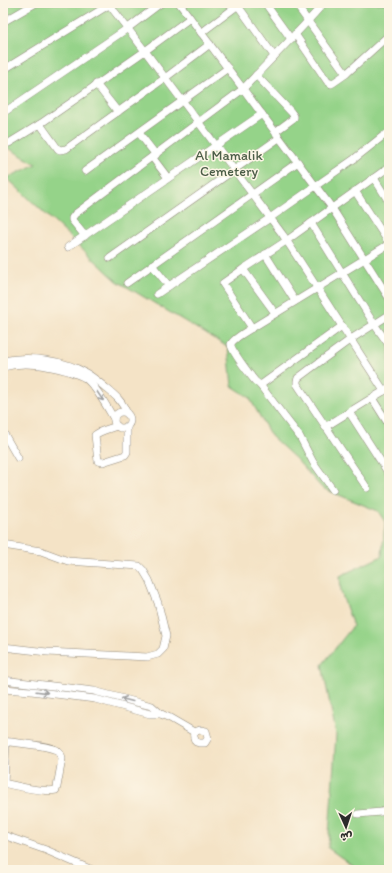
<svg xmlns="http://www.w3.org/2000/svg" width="392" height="873" font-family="Itim,'Playpen Sans Arabic',sans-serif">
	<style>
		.green { fill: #95d389; stroke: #607f5a }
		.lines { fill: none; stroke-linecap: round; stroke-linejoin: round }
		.minor-casing { stroke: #908778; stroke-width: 8 }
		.minor { stroke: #fff; stroke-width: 7 }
		.oneway { stroke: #a0a0a0 }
		.labels { text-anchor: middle; stroke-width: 3; stroke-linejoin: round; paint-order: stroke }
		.park-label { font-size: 14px; fill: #4b5d47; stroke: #fcf5e5 }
	</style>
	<rect width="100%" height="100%" fill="#fcf5e5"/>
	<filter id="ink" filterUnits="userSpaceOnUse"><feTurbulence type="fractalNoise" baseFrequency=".025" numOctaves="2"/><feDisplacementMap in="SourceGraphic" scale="8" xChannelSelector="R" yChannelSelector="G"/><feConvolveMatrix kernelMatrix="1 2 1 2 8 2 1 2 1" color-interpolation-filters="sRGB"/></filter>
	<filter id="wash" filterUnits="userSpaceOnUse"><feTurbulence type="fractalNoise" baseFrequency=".012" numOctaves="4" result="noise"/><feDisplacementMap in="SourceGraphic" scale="16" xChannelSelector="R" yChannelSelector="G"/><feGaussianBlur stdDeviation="0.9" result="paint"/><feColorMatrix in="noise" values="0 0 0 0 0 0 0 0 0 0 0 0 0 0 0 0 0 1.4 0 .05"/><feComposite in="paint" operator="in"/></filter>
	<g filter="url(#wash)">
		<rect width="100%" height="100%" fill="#f4e3c6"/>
		<!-- green -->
		<path class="green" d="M3 3H389V870H359L328 848 336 734 322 665 353 626 341 592 340 576 382 556 385 522 378 511 322 488 296 459 271 436 249 397 232 386 228 347 117 281 7 178 36 164 3 145Z"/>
	</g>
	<g filter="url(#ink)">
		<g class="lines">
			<defs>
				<g id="minor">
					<path d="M108 3 145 51 283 235 384 391 389 387"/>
					<path d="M179 3 332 208 389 298"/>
					<path d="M236 3 274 56"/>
					<path d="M265 3 291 39"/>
					<path d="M295 3 346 74"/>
					<path d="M388 3 389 4"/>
					<path d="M3 22 36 3"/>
					<path d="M201 33 241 3"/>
					<path d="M295 34 327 81 331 84 333 83 346 74 389 35"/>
					<path d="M3 70 112 3"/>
					<path d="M256 75 291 112 294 116V118L275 132"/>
					<path d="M96 84 118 112"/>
					<path d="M3 113 128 28 161 3"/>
					<path d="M40 124 58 149 60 150 66 149 165 78 210 44"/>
					<path d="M139 133 156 155"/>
					<path d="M9 143 40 124 145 51 190 18"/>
					<path d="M152 157 168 178"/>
					<path d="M85 171 228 68"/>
					<path d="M374 178 389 202"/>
					<path d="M355 191 389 243"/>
					<path d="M311 223 374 324 389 345"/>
					<path d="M85 236 72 220V218L75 214 243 89C270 60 298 33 324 3"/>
					<path d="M68 247 262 114"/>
					<path d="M265 254 295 301"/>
					<path d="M110 258 279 138"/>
					<path d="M152 265 169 286"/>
					<path d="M243 269 223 283V284L252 328"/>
					<path d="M127 283 298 162"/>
					<path d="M157 294 270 218 354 159 383 136 389 133"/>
					<path d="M275 313 243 269 286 241 389 167"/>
					<path d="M342 326 262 384 260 385 255 381C251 376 230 349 231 344 233 339 247 331 252 328L389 244"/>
					<path d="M3 361C28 355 64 360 86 373 93 377 100 383 106 388 116 396 123 402 127 414"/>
					<path d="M3 367C25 361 46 365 68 371 73 373 80 375 85 378 96 386 107 407 114 419"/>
					<path d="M260 385 300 437 313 462 333 490"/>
					<path d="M384 391 372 398 389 425"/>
					<path d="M349 412 389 474"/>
					<circle cx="122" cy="420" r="8"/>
					<path d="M117 426C109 429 101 430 95 435L98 461 103 462 125 455 127 452V426"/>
					<path d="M325 427 372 398"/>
					<path d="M3 432 18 458"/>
					<path d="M367 488 297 384V381L298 378 314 366 351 339 389 315"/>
					<path d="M3 545 41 551 68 561 139 566 143 570 149 580 158 603 166 636 163 649 158 654 147 657 47 652 3 647"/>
					<path d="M3 680 94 691 132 701 152 706 161 714"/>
					<path d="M3 689 31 691 95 699 150 714H161L170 718 194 732"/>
					<path d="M200 730 206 731 208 738 205 743H199L196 742C194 739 193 736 194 732Z"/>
					<path d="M3 741C15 743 50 745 58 751 61 754 62 756 62 759L57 787 56 790C44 793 16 786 3 783"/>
					<path d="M4 783 6 742"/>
					<path d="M358 814 381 812 389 809"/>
					<path d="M3 835 46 850 92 870"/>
				</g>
			</defs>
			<!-- minor casing -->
			<use href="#minor" class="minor-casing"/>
			<!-- minor -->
			<use href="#minor" class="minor"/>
		</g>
		<!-- one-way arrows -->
		<defs><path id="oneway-shaft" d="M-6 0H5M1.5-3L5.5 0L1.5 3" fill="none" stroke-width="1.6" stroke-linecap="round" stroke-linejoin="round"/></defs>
		<g class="oneway">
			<use href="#oneway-shaft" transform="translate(100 396) rotate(56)"/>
			<use href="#oneway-shaft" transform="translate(42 692) rotate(7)"/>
			<use href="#oneway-shaft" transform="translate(127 700) rotate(-165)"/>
		</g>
	</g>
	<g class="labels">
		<!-- park labels -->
		<g class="park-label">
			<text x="229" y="160">Al Mamalik<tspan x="229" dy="16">Cemetery</tspan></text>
		</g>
	</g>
	<!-- margin -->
	<rect width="392" height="873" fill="none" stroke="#fcf5e5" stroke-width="16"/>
	<!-- north arrow -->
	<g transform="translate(346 827) rotate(177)" stroke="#fcf5e5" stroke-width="3" paint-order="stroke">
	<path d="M0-3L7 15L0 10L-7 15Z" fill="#2b2b2b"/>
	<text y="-6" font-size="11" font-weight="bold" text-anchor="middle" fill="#2b2b2b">ش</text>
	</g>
</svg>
